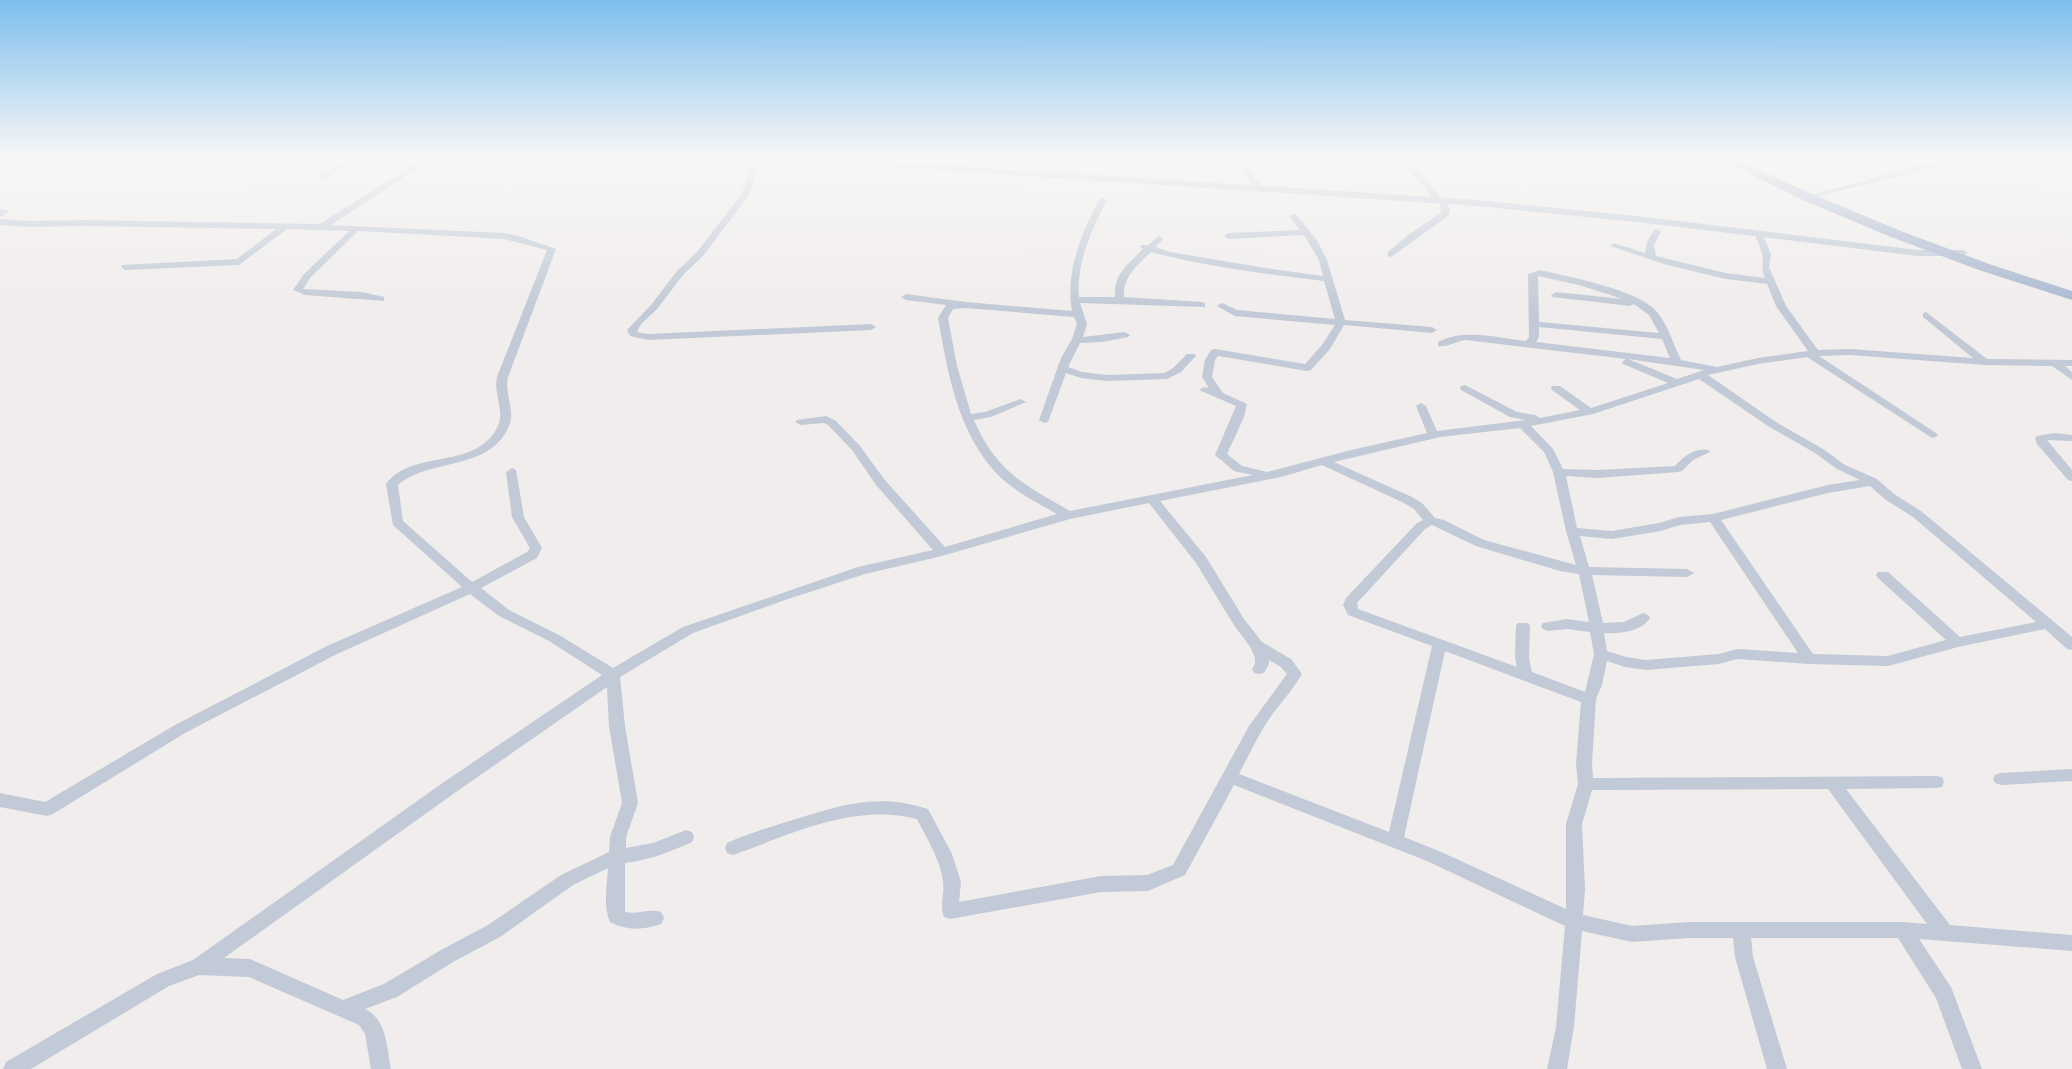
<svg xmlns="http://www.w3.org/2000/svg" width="2072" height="1069" font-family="'Source Sans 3',sans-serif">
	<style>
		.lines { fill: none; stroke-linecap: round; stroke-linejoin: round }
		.minor { fill: #c1cad6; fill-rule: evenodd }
		.tertiary { fill: #c1cad6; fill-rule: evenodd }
		.primary { fill: #a9b7cf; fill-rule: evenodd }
	</style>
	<rect width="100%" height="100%" fill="#f0edec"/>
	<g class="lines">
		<!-- minor -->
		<g class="minor">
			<path d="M11 159H23L0 168V163Z"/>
			<path d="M345 159H355L325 179H319V175Z"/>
			<path d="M422 159H432L331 225 504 233 519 236 556 249 508 377C504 394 516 411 509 426 489 472 431 457 398 485L403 521 472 582 527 552 530 548 512 517 506 472 512 468 516 470 524 517 542 548 537 558 481 588 509 610 559 635 613 668 683 627 858 567 933 550 876 485 852 450 828 425 824 423 801 425 795 422 797 420 826 416 836 421 860 446 884 479 945 547 1057 514C1036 502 1014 491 997 474 957 431 948 373 938 318L946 305 906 300 901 297 906 294 966 302 1072 311C1065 272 1081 234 1099 200L1103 198 1107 200C1092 229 1076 263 1079 297H1115C1113 275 1128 264 1143 249L1140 247 1141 245H1148L1159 236 1163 239 1155 247 1170 252 1272 269 1323 276 1319 260 1304 235 1228 239 1224 236 1228 233 1300 230 1289 216 1293 214H1296L1318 242 1327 260 1345 320 1432 327 1437 330 1432 333 1344 325 1330 349 1311 370 1307 371 1218 356 1215 360 1212 377 1223 393 1247 404 1244 417 1227 454 1242 466 1267 472 1351 450 1427 433 1416 406 1421 403 1426 406 1437 431 1526 420 1510 417 1461 390 1460 388 1461 386 1465 385 1517 412 1535 415 1540 418 1580 410 1552 390 1551 388 1552 386H1560L1591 408 1668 383 1623 364 1622 362 1626 359 1466 340C1457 341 1446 348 1438 346V342C1465 328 1498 338 1526 341L1529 337 1528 274 1540 270C1569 277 1637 289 1656 311 1668 324 1673 344 1681 360L1717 367 1758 358 1808 351 1776 306 1767 284 1726 279 1667 265 1610 246 1614 243 1645 253 1647 242 1654 230 1657 229 1661 232 1654 245 1656 256 1726 273 1765 278C1760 265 1764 265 1762 253 1760 246 1757 240 1754 233L1761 231 1771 254 1769 267 1786 306 1818 350 1850 349 1973 358 1923 317V313L1926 312 1987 359 2072 360V366H2065L2072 372V380L2052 366 1984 365 1850 355 1819 356 1936 433 1938 435 1936 437 1932 438 1807 357 1758 364 1708 375 1776 422 1823 449 1845 465 1877 479 1894 494 1921 511 2072 637V650L2067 649 2045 629 1958 647 1888 666 1809 664 1737 659 1719 664 1646 670 1625 667 1607 661 1602 685 1596 699 1592 764 1593 778 1936 776 1942 777 1944 782 1942 787 1936 788 1846 789 1950 925 2072 935V951L1919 939 1951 987 1982 1069H1962L1936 998 1898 938H1751L1753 957 1787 1069H1767L1735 957 1733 938H1689L1632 942 1582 931 1574 1027 1567 1069H1547L1556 1027 1565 926 1427 861 1234 785 1185 875 1148 891 1101 892 950 919 944 917C939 905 945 893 943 881 940 859 927 839 917 819 853 803 792 834 733 855L727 853 725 848 727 843C750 833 773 826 796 819 843 804 880 793 928 809L952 854 961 882 959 902 1101 876 1147 875 1173 865 1249 726 1287 674 1281 667 1269 660V664L1264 673 1259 674 1254 673 1252 669 1255 664V658L1251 648 1234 625 1196 563 1149 503 1070 519 942 556 865 574 785 600 693 633 620 677 625 726 638 803 626 837V848L653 843 686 830 692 832 694 837 692 842C670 852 649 860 625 863V912C637 915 650 908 661 912L664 918 661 924C643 930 627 931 610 922 603 906 607 885 608 868L573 885 500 937 453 962 397 997 365 1009C387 1019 387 1049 391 1069H371L365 1034 359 1025 249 977 199 975 169 986 31 1069H3L6 1062 157 974 193 960 444 782 602 675 549 641 499 616 470 594 337 654 185 733 53 814 47 816 0 807V793L45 802 175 725 327 646 462 587 393 525 386 484C413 448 477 471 498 426 505 411 493 393 497 377L547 250 504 239 358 231 310 278 303 289 362 292 384 297V301L305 295 293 290 304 274 349 231 287 229 239 265 125 270 121 267 122 265 237 259 276 229 84 226 29 227 0 225V219L29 221 84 220 320 224ZM1151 252C1207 267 1267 274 1324 281L1335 319 1237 310 1222 303 1217 306 1235 316 1335 325 1322 345 1305 364 1215 349 1211 350 1205 360 1202 377 1209 388 1204 387 1199 390 1236 406 1215 455 1234 471 1253 475 1070 511C1024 485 996 471 974 420L991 417 1026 402 1021 399 985 412 971 414 957 366 948 318 953 309 966 308 1074 317 1077 324 1072 339 1061 358 1039 420 1044 423 1048 422 1066 373 1081 378 1107 381 1167 379 1181 372 1196 356 1195 354H1187L1173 368 1165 373 1107 375 1082 372 1068 367 1080 343 1102 342 1128 337 1130 335 1125 332 1083 337 1087 324 1080 303 1205 307V303L1202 302 1124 297C1123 276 1137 266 1151 252ZM1538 276 1579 285 1623 299 1556 292 1551 295 1553 297 1630 306 1634 304 1649 315 1659 333 1539 322ZM1539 327 1662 339 1670 358 1536 342 1539 337ZM1628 359 1704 370 1677 379ZM1699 379 1768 426 1815 453 1837 469 1860 480 1828 485 1713 514 1679 517 1659 523 1612 531 1577 528 1566 476 1597 478 1678 472 1682 471 1693 460 1710 452 1708 450C1695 447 1683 457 1675 466L1597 470 1563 469 1553 449 1531 426 1593 414ZM1520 428 1544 452 1553 472 1566 531 1576 565 1484 540 1444 520 1435 518 1422 503 1412 497 1334 462 1440 437ZM1322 465 1404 503 1414 509 1423 520 1417 523 1346 598 1343 605 1348 615 1432 646 1389 832 1239 774C1250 753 1260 731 1274 712 1284 699 1294 688 1302 674L1291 659 1262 642 1244 619 1206 557 1160 501 1281 477ZM1870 486 1886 500 1913 517 2036 622 1960 637 1888 572H1878L1876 575 1878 578 1946 640 1888 656 1813 654 1721 520 1828 493ZM1710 522 1798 653 1737 649 1719 654 1646 660 1626 657 1607 651 1604 633C1619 634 1641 632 1650 618L1648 615 1643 613 1624 622 1603 623 1592 575 1687 577 1694 573 1687 569 1589 567 1580 536 1612 539 1661 531 1680 525ZM1432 525 1476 546 1560 571 1579 574 1589 622 1567 619 1543 623 1541 626 1543 629 1548 631 1567 629 1590 632 1594 654 1585 692 1532 672 1529 658 1530 626 1528 623H1518L1516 626 1515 658 1517 667 1358 609 1357 603 1425 529ZM1445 651 1581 702 1576 764 1578 784 1566 824V909L1439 851 1404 837ZM607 687 609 726 622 803 610 837 609 852 561 875 488 925 441 950 384 984 343 1000 250 959 224 958 456 792ZM1828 789 1927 924 1903 922H1689L1632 926 1583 915 1585 889 1582 824 1592 790Z"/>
			<path d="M751 159H759L754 183 747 198 703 256 683 275 657 309 641 324 637 332 648 334 871 324 876 327 871 330 648 340 630 336 627 330 651 305 677 271 697 252 740 196 746 183Z"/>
			<path d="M1239 159H1247L1252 174 1263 189 1262 191H1256L1244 174Z"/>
			<path d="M1395 159H1404L1427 179 1441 198H1446L1450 210 1448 216 1391 257 1388 256V252L1408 235 1441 213 1440 202H1435L1421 183Z"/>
			<path d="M1950 159H1966L1814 197 1810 195 1875 178 1889 172Z"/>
			<path d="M0 209 8 210 9 212 0 217Z"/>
			<path d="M2054 433 2072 435V441L2047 440 2072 470V481L2068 480 2037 444 2035 438 2037 436Z"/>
			<path d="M2072 769V781L2001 785 1995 783 1993 779 1995 775 2001 773Z"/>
		</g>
		<!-- tertiary -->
		<path class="tertiary" d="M807 159H857L1477 200 1646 217 1918 250H1963L1968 253 1963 256H1918L1646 223 1477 206 811 162Z"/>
		<!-- primary -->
		<path class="primary" d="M1719 159H1735L1814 195 1901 231 1989 264 2072 291V300L1979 270 1891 237 1805 201Z"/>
	</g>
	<!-- sky -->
	<linearGradient id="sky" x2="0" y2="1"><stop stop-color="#7dbeed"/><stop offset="0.51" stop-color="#f8f7f6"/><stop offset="1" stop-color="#f8f7f6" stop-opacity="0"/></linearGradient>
	<rect width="2072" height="309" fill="url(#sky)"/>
</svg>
